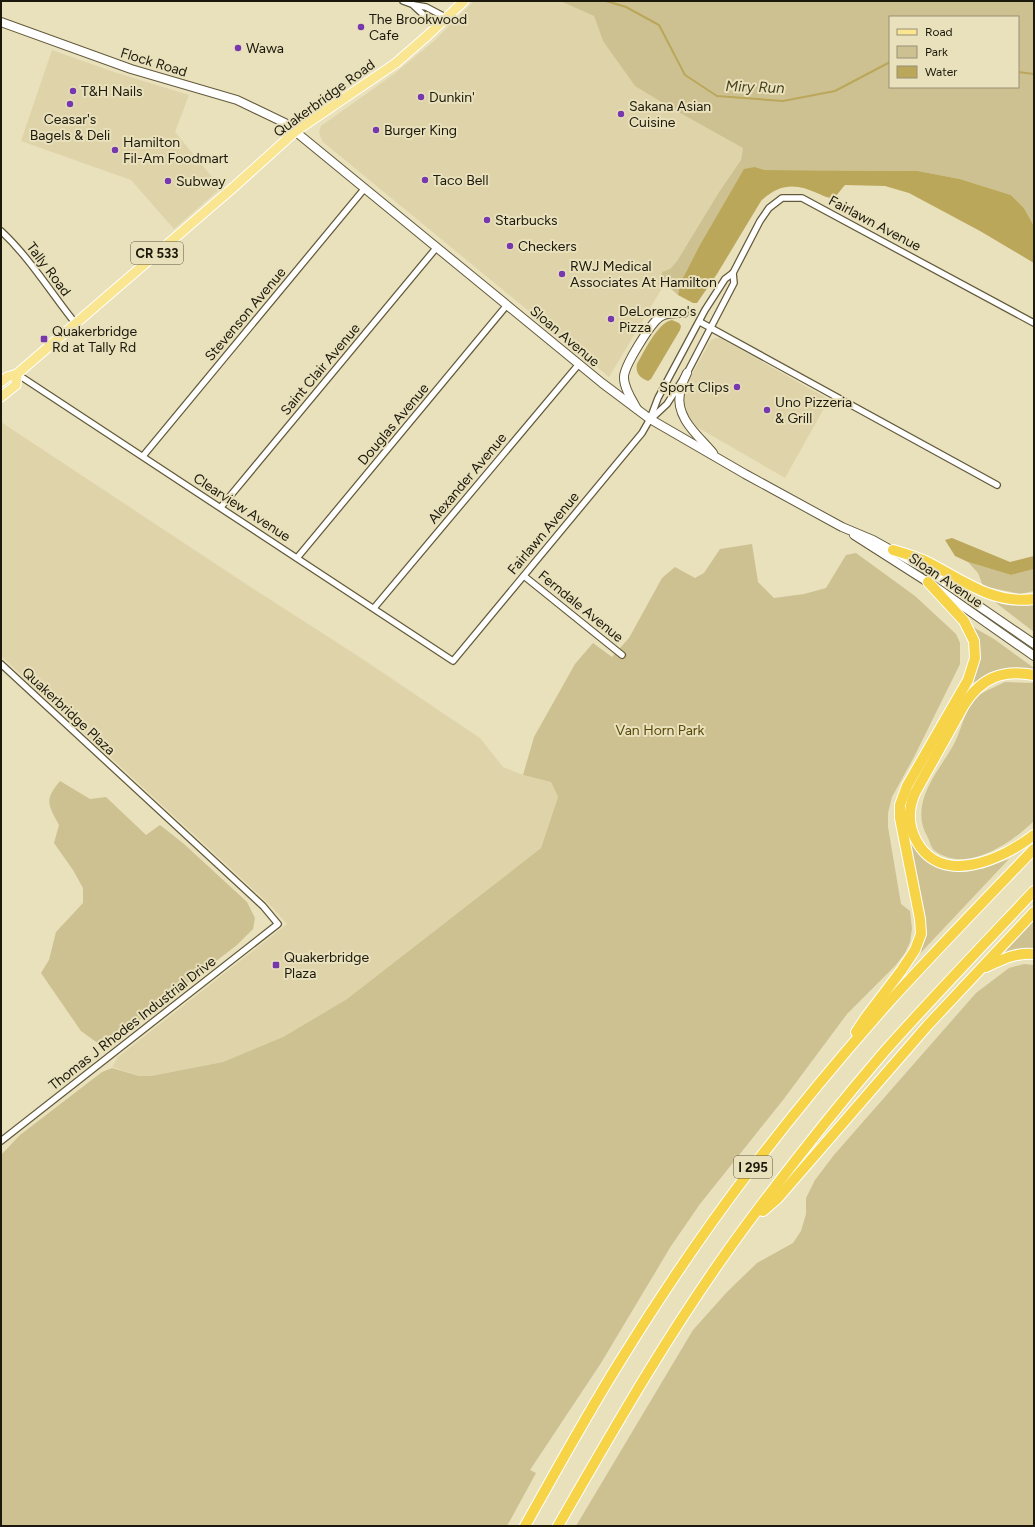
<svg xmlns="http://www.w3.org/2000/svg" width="1035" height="1527" font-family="Figtree,sans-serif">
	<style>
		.built { fill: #dfd4a9 }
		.green { fill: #cdc192; fill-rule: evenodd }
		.water { fill: #bba75a }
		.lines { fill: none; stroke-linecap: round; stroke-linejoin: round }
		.stream { stroke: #bba75a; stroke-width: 2 }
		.minor-casing { stroke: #635a3b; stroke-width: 8 }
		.secondary-casing { stroke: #635a3b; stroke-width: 10 }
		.primary-casing { stroke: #fff; stroke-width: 11 }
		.motorway-casing { stroke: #fff; stroke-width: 12 }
		.minor { stroke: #fff; stroke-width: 5.5 }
		.secondary { stroke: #fff; stroke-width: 8 }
		.primary { stroke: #fae591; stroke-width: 9 }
		.motorway { stroke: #f7d447; stroke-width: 10 }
		.poi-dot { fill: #7738ad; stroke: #e9e0bc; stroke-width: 1.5 }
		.labels { text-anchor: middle; stroke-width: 4; stroke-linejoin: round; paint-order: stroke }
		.shield { fill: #e9e0bc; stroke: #5a5541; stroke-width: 1 }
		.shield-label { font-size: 13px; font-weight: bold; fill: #1c190c }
		.poi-label { font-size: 14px; fill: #1c190c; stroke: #e9e0bc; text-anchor: start }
		.street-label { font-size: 14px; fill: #1c190c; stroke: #e9e0bc }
		.park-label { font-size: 14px; fill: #57490a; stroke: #e9e0bc }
		.water-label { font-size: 15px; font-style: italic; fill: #483f1d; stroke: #e9e0bc }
	</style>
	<rect width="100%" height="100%" fill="#e9e0bc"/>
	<!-- built -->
	<g class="built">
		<path d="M474 1H560L594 16 603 41 743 148 741 160 719 192 677 261 661 280 664 285 609 377 323 142 320 136 319 132 321 126 394 74 434 41Z"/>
		<path d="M52 50 114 72 189 95 175 132 221 188 174 229 131 180 21 141Z"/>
		<path d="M716 338H720L828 399 827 403 785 478 697 427 683 412 682 396 686 385 711 340Z"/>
		<path d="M1 422 246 584 358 656 480 738 503 767 523 775 551 782 558 797 541 848 347 999 283 1037 223 1062 151 1076H139L112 1067 118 1057 287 924 269 904 1 656Z"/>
	</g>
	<!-- green -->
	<g class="green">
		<path d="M560 1H1034V226L1024 208 1011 195 960 179 918 171 765 170 755 167 680 284 678 295 661 280 662 272 670 269 677 261 719 192 741 160 743 148 673 109 635 86 603 41 594 16ZM890 17H1018V87H890Z"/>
		<path d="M752 544 758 582 774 598 804 594 826 588 846 555 856 553 915 596 956 634 960 643V664L914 757 892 797 888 813V827L901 904 910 911 912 929 910 942 905 953 895 966 847 1014 783 1100 700 1204 671 1246 601 1363 530 1470 536 1473 507 1526H1V1155L20 1135 102 1072 112 1068 139 1076H151L223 1062 283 1037 347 999 541 848 558 797 551 782 523 775 534 737 575 664 593 643 612 657 629 638 662 578 675 567 695 578 704 573 720 549Z"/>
		<path d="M968 562 1011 575 1034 569V591L1020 594 983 586 978 573Z"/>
		<path d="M991 599 1012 605 1034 602V632Z"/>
		<path d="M973 627 994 639 1034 668V671L984 678 971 684 981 656Z"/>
		<path d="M1005 682 1034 683V821C1011 843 967 874 935 851 931 848 930 842 928 838 922 827 920 818 922 806 926 783 943 764 954 744 961 731 965 709 976 698 981 692 998 686 1005 682Z"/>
		<path d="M60 781 90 799 106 797 146 835 160 825 184 844 247 902 255 918 253 929 237 945 110 1043 99 1044 81 1031 41 973 49 960 56 932 83 903V888L73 870 54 843 59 825C48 805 44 800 60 781Z"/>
		<path d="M909 841 919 851 956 870 982 869 1009 859 913 961 924 936Z"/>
		<path d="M1034 920V950H1015L1004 953Z"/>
		<path d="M1024 964 1034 965V1526H576L693 1330 727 1292 757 1263 793 1243 801 1231 806 1214V1198L815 1180 834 1155 976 993 1009 968Z"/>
	</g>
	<!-- water -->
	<g class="water">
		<path d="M755 167 765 170 918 171 960 179 1011 195 1024 208 1034 226V263L980 231 909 193 885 186 845 185C842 188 838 194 835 197 824 204 795 167 761 201L717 274 697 303H693L678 295 680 284 700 245 744 169Z"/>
		<path d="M672 320 679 323 681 326 680 330 651 379 648 381C640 378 635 373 637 364 644 352 658 322 672 320Z"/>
		<path d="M952 538 1010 562 1034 556V569L1011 575 968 562 955 556 945 540Z"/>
	</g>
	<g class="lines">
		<!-- stream -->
		<g class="stream">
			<path d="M606 1 626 7 659 25 685 75 717 96 783 101 835 91 890 62"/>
			<path d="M1018 72 1034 74"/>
		</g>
		<defs>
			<g id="minor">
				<path d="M403 1 414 5 426 7 447 18"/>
				<path d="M414 6 437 27"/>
				<path d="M1 231C30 258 51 293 76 324"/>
				<path d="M700 322 997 485"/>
				<path d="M17 374 453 661 642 433 650 419 658 398 705 310 725 279 733 273 760 221 769 208 782 198H802L1034 323"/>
				<path d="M652 418 667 404 687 373 734 283 733 273"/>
				<path d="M143 456 365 188"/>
				<path d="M221 507 437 247"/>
				<path d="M297 558 507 305"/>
				<path d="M524 576 622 655"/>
				<path d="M374 608 579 364"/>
				<path d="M1 664 263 906 278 924 1 1141"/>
			</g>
			<g id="secondary">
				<path d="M1 22 131 69 237 100 285 123 602 383 650 419 745 474 842 527 873 540 925 569 1034 644"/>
				<path d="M687 373C684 379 681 386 680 393 675 418 699 436 713 453"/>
				<path d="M637 409C632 400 624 388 624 378 623 367 651 323 660 317 667 312 676 313 684 313"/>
				<path d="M854 535 937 588 1034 656"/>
			</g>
			<g id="primary">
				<path d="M1 382 7 377 17 374 235 186 296 131 396 63 427 36 464 1"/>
				<path d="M1 397 16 385 17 374"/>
			</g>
			<g id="motorway">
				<path d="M893 550C903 553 913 556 923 560 959 577 991 605 1034 599"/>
				<path d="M1034 675C1002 669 981 678 964 705L915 793C908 809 908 825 916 840 941 888 1003 859 1034 835"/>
				<path d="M986 967C1001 960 1016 952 1034 954"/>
				<path d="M856 1032 866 1017 901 971 915 950 921 934 920 919 900 818V805L907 786 968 680 975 658 974 641 964 621 928 582"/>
				<path d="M763 1211 777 1199 928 1025 1034 912"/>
				<path d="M525 1526C556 1471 586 1416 619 1363 659 1298 702 1234 749 1172 794 1113 841 1056 890 1001 937 949 986 899 1034 849"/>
				<path d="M558 1526C617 1423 676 1320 747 1224 791 1165 836 1108 884 1052 933 997 984 944 1034 891"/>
			</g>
		</defs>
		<!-- minor casing -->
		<use href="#minor" class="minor-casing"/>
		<!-- secondary casing -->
		<use href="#secondary" class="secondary-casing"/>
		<!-- primary casing -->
		<use href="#primary" class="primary-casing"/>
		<!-- motorway casing -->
		<use href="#motorway" class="motorway-casing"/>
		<!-- minor -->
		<use href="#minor" class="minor"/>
		<!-- secondary -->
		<use href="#secondary" class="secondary"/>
		<!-- primary -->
		<use href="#primary" class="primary"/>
		<!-- motorway -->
		<use href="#motorway" class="motorway"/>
	</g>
	<!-- markers -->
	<g class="poi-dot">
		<circle cx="361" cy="27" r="4"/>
		<circle cx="238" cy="48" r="4"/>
		<circle cx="73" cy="91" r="4"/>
		<circle cx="421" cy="97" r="4"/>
		<circle cx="70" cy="104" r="4"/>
		<circle cx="621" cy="114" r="4"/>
		<circle cx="376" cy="130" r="4"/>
		<circle cx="115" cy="150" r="4"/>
		<circle cx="425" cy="180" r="4"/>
		<circle cx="168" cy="181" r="4"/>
		<circle cx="487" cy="220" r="4"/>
		<circle cx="510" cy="246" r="4"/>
		<circle cx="562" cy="274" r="4"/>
		<circle cx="611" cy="319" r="4"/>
		<rect x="40" y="335" width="8" height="8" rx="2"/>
		<circle cx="737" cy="387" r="4"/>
		<circle cx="767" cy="410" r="4"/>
		<rect x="272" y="961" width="8" height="8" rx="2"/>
	</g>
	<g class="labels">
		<!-- shield labels -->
		<g class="shield">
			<rect x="131" y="242" width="52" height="22" rx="3"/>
			<rect x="734" y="1156" width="38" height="22" rx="3"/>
		</g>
		<g class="shield-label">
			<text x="157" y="258">CR 533</text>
			<text x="753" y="1172">I 295</text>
		</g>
		<!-- poi labels -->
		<g class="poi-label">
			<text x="369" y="24">The Brookwood<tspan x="369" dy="16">Cafe</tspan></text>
			<text x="246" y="53">Wawa</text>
			<text x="81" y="96">T&amp;H Nails</text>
			<text x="429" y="102">Dunkin'</text>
			<text x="629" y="111">Sakana Asian<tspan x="629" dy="16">Cuisine</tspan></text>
			<text x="70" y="124" text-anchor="middle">Ceasar's<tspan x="70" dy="16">Bagels &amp; Deli</tspan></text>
			<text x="384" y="135">Burger King</text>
			<text x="123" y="147">Hamilton<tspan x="123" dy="16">Fil-Am Foodmart</tspan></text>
			<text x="433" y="185">Taco Bell</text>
			<text x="176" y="186">Subway</text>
			<text x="495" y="225">Starbucks</text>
			<text x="518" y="251">Checkers</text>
			<text x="570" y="271">RWJ Medical<tspan x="570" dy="16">Associates At Hamilton</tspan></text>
			<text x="619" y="316">DeLorenzo's<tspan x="619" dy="16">Pizza</tspan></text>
			<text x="52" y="336">Quakerbridge<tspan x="52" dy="16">Rd at Tally Rd</tspan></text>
			<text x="729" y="392" text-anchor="end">Sport Clips</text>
			<text x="775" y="407">Uno Pizzeria<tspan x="775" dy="16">&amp; Grill</tspan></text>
			<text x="284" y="962">Quakerbridge<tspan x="284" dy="16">Plaza</tspan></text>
		</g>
		<!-- street labels -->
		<g class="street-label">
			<text transform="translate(154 62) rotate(17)" y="5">Flock Road</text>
			<text transform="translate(324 98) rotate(-36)" y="5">Quakerbridge Road</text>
			<text transform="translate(875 223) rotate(28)" y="5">Fairlawn Avenue</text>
			<text transform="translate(49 269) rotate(53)" y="5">Tally Road</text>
			<text transform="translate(245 314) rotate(-50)" y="5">Stevenson Avenue</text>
			<text transform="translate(565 336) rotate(40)" y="5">Sloan Avenue</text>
			<text transform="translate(320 369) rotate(-50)" y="5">Saint Clair Avenue</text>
			<text transform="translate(393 424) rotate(-50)" y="5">Douglas Avenue</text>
			<text transform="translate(467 478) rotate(-50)" y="5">Alexander Avenue</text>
			<text transform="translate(242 507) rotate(33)" y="5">Clearview Avenue</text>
			<text transform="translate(543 533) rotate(-50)" y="5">Fairlawn Avenue</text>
			<text transform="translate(946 580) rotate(34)" y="5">Sloan Avenue</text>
			<text transform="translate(581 606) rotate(39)" y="5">Ferndale Avenue</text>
			<text transform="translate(69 711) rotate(43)" y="5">Quakerbridge Plaza</text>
			<text transform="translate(132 1023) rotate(-38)" y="5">Thomas J Rhodes Industrial Drive</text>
		</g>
		<!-- park labels -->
		<g class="park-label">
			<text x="660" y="735">Van Horn Park</text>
		</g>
		<!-- water labels -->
		<g class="water-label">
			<text transform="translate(755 87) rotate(2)" y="5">Miry Run</text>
		</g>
	</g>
	<!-- border -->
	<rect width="1035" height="1527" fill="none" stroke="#1c190c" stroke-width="4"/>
	<!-- legend -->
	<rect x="889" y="16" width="130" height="72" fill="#e9e0bc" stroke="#979076"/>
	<rect x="897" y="29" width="20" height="6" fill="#fae591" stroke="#979076"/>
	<text x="925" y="36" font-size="12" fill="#1c190c">Road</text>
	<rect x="897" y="46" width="20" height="12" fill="#cdc192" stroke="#979076"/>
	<text x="925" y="56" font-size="12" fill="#1c190c">Park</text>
	<rect x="897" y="66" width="20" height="12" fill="#bba75a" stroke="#979076"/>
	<text x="925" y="76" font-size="12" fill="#1c190c">Water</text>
</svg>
